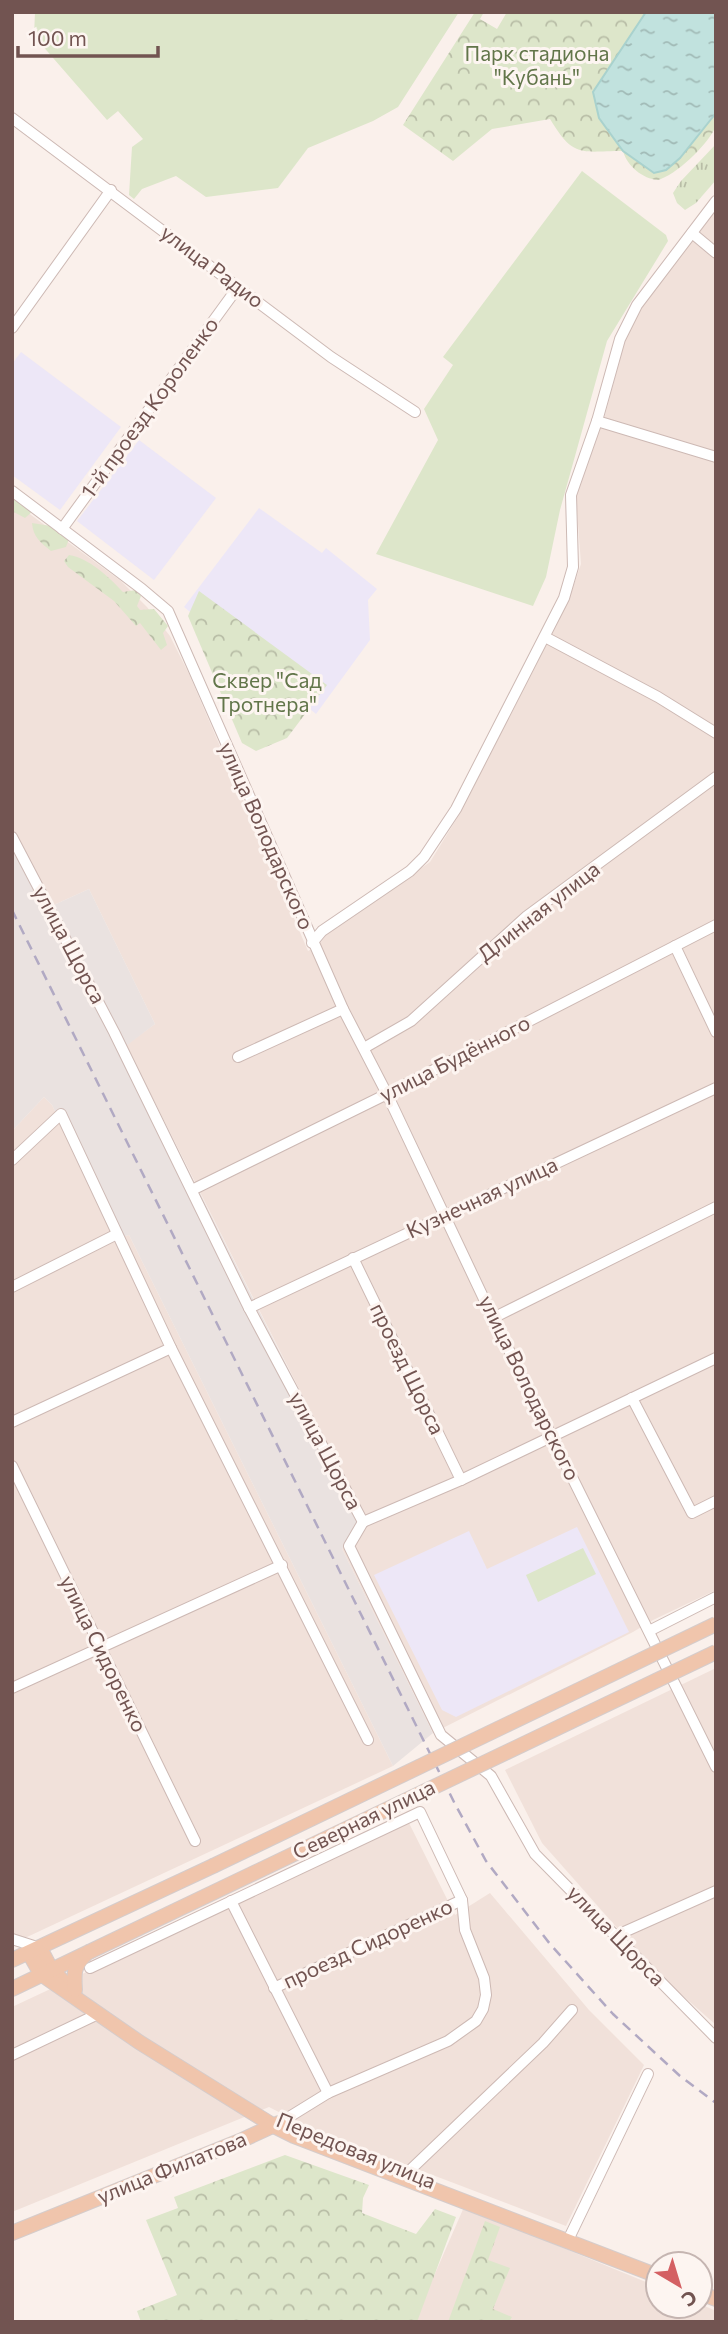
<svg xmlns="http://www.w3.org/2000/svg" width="728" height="2334" font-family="Commissioner,sans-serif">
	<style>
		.residential { fill: #f1e1da }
		.industrial { fill: #eae2e0 }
		.education { fill: #ede7f7 }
		.grass { fill: url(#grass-tufts) }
		.forest { fill: url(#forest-crowns) }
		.pitch { fill: #dde6ca }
		.water { fill: url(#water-ripples); stroke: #a9d2ce; stroke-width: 2 }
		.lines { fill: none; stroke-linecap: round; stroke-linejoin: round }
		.minor-casing { stroke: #cdb9b4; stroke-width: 12 }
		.major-casing { stroke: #d5cccb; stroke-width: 16 }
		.minor { stroke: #fff; stroke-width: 10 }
		.major { stroke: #f0c5ac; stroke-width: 14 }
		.rail { stroke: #b1a9c3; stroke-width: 2.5; stroke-dasharray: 10 7; stroke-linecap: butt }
		.major-bridge-casing { stroke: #d5cccb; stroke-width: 16; stroke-linecap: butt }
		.major-bridge { stroke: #f0c5ac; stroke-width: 14 }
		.labels { text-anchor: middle; stroke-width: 6; stroke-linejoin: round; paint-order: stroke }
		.park-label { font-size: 21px; fill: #62764a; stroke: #fdf5f1 }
		.street-label { font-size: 21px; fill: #725451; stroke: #fdf5f1 }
	</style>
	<defs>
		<pattern id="grass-tufts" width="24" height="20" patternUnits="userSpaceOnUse" patternTransform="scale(1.75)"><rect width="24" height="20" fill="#dde6ca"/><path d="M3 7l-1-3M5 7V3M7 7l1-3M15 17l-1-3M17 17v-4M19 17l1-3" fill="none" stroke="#b8bda6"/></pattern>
		<pattern id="forest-crowns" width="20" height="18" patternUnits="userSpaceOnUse" patternTransform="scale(1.75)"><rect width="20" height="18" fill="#dde6ca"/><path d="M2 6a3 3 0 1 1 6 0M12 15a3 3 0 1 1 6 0" fill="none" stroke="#b8bda6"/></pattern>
		<pattern id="water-ripples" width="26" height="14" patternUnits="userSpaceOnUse" patternTransform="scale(1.75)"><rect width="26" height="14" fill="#c1e2de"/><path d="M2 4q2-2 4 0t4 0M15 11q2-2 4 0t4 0" fill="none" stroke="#a1bab6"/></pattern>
	</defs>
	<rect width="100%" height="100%" fill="#faf0eb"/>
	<!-- residential -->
	<g class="residential">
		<path d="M716 209V1590L653 1620 633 1632 433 1733 342 1549 364 1518 126 1045 155 1024 89 889 45 909 12 848V501L121 581 147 607 170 636 189 674 308 951 318 946 326 935 430 862 459 815 571 593 581 564 576 497 605 415 625 340 643 306Z"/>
		<path d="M44 1097 52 1105 115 1238 129 1235 393 1766 12 1944V1131Z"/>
		<path d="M716 1668V2025L656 1972 542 1843 505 1770Z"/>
		<path d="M408 1821 455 1915 490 1893 589 2010 644 2065 566 2226 312 2129 269 2107 12 2212V2007Z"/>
		<path d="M464 2207 658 2287V2306H700V2304L716 2311V2322H414Z"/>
	</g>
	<!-- industrial -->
	<path class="industrial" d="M12 848 45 909 89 889 155 1024 126 1046 364 1519 342 1549 433 1733 393 1766 129 1235 115 1239 52 1105 44 1097 12 1131Z"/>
	<!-- education -->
	<g class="education">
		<path d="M21 352 121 427 60 510 12 475V364Z"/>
		<path d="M139 440 216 498 154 580 77 521Z"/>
		<path d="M259 508 322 553 326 548 377 589 368 600 370 640 316 714 184 607Z"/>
		<path d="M577 1527 629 1632 456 1717 442 1710 374 1575 469 1531 487 1569Z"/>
	</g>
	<!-- grass -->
	<path class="grass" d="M716 144V180L696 203 685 210 677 203 673 193 681 181Z"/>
	<!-- forest -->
	<g class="forest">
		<path d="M475 12H484L480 19 497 29 507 12H646L593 92 599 119 623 151 716 113C716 120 717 125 714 130 705 147 676 175 658 180 643 179 627 166 623 151 581 151 574 159 550 119L492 129 453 161 403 125Z"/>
		<path d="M12 496 33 511 25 518 12 511Z"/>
		<path d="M32 523 51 526 69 539 66 547 51 551C41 543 33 537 32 523Z"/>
		<path d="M69 555C89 558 109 577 123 592L136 590 141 596 137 606 140 610 154 609 168 626 163 633 167 645 161 650 140 623 136 626 114 601 68 567 64 561Z"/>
		<path d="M199 591 327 685 287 738 256 751 242 743 188 616Z"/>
		<path d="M285 2155 369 2185 363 2198 362 2213 416 2234 435 2209 456 2217 417 2322H141L137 2311 177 2295 146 2220 178 2208 174 2197Z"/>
		<path d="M485 2221 500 2227 488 2260 510 2268 493 2309 512 2317 509 2322H448Z"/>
	</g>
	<!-- pitch -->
	<g class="pitch">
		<path d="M35 12H459L398 107 373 121 308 148 278 188 206 197 176 176 142 189 134 199 129 195 132 147 143 139 118 111 107 120 34 36Z"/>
		<path d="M582 171 666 235 668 241 607 341 560 510 546 577 533 606 376 554 438 440 424 409 453 365 443 357Z"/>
		<path d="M583 1548 596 1574 538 1602 526 1575Z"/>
	</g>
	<!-- water -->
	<path class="water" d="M646 12H716V113L680 158 666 170 654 173 623 151 599 118 593 92Z"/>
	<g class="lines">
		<defs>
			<g id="minor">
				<path d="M12 118 331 357 415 412"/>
				<path d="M692 233 716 253"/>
				<path d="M12 328 111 190"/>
				<path d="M597 421 716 457"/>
				<path d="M12 491 142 589 168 611 343 1009 387 1094 493 1318 716 1767"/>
				<path d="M62 529 238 287"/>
				<path d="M545 637 658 697 716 733"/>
				<path d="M12 837 114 1032 249 1308 363 1522"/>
				<path d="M312 943 322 931 410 871 424 857 456 809 564 598 573 567 571 495 597 421 620 339 637 305 716 201"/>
				<path d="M675 946 716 1032"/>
				<path d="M364 1048 411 1021 527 916 716 777"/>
				<path d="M238 1057 343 1009"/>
				<path d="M12 1160 61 1114 171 1348 368 1740"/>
				<path d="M192 1190 387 1094 716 925"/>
				<path d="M353 1258 461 1480"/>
				<path d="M12 1287 117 1234"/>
				<path d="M249 1308 716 1088"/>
				<path d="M493 1318 716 1207"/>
				<path d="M632 1398 692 1513 716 1501"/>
				<path d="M12 1422 171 1348"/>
				<path d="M12 1466 195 1841"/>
				<path d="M363 1522 349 1546 441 1735 491 1776 535 1854 716 2038"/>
				<path d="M363 1522 461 1480 716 1358"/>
				<path d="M649 1631 716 1597"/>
				<path d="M12 1688 282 1565"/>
				<path d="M231 1901 328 2093"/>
				<path d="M615 1936 716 1891"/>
				<path d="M12 1939 40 1948"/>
				<path d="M90 1968 420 1812 462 1900 465 1930 484 1978 486 1995 483 2009 476 2021 448 2041 328 2093 281 2122"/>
				<path d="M274 1988 462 1900"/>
				<path d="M12 2055 98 2014"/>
				<path d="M407 2173 543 2043 572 2010"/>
				<path d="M570 2236 648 2074"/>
			</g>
			<g id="major">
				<path d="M40 1948 51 1969 63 1981"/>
				<path d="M29 1953 41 1974 139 2042 274 2126 294 2136 658 2276"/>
				<path d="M12 1960 213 1866"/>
				<path d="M12 1989 89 1952"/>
				<path d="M75 1990C74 1975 73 1966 85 1955"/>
				<path d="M12 2233 240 2141 279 2123"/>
				<path d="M700 2293 716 2299"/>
			</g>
		</defs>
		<!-- minor casing -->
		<use href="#minor" class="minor-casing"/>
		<!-- major casing -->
		<use href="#major" class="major-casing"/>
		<!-- minor -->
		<use href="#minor" class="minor"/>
		<!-- major -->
		<use href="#major" class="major"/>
		<!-- rail -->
		<path class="rail" d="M12 910 455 1804 486 1861 550 1944 613 2014 680 2076 716 2103"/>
		<defs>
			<g id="major-bridge">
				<path d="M213 1866 716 1624"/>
				<path d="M89 1952 716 1652"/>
			</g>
		</defs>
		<!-- major-bridge casing -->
		<use href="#major-bridge" class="major-bridge-casing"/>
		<!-- major-bridge -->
		<use href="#major-bridge" class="major-bridge"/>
	</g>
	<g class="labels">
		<!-- park labels -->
		<g class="park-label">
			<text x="537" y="61">Парк стадиона<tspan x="537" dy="24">"Кубань"</tspan></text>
			<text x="267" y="688">Сквер "Сад<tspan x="267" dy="24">Тротнера"</tspan></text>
		</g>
		<!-- street labels -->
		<g class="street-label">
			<text transform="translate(212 267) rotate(37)" y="7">улица Радио</text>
			<text transform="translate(150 408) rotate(-54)" y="7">1-й проезд Короленко</text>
			<text transform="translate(266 836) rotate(66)" y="7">улица Володарского</text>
			<text transform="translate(539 912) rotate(-38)" y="7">Длинная улица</text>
			<text transform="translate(69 945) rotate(62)" y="7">улица Щорса</text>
			<text transform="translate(455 1059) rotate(-27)" y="7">улица Будённого</text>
			<text transform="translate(482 1198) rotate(-25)" y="7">Кузнечная улица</text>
			<text transform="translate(407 1369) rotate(64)" y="7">проезд Щорса</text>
			<text transform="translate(529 1388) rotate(64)" y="7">улица Володарского</text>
			<text transform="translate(325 1451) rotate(62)" y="7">улица Щорса</text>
			<text transform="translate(103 1654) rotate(64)" y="7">улица Сидоренко</text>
			<text transform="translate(364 1820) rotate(-26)" y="7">Северная улица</text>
			<text transform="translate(616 1936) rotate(46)" y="7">улица Щорса</text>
			<text transform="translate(368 1944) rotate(-25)" y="7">проезд Сидоренко</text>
			<text transform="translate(356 2151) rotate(22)" y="7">Передовая улица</text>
			<text transform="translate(172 2168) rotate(-22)" y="7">улица Филатова</text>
		</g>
	</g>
	<!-- border -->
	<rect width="728" height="2334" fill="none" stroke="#725451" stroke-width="28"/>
	<!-- north arrow -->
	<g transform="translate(679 2285) rotate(142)"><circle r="33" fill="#fdf5f1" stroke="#c5b5b1" stroke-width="2"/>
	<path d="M0-5L12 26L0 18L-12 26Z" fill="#d46063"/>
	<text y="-10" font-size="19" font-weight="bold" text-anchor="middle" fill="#725451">С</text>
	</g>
	<!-- scale -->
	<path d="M18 46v10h140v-10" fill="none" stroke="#725451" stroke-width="3.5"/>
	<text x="28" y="46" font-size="21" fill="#725451" stroke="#fdf5f1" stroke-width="5" paint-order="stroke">100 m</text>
</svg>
